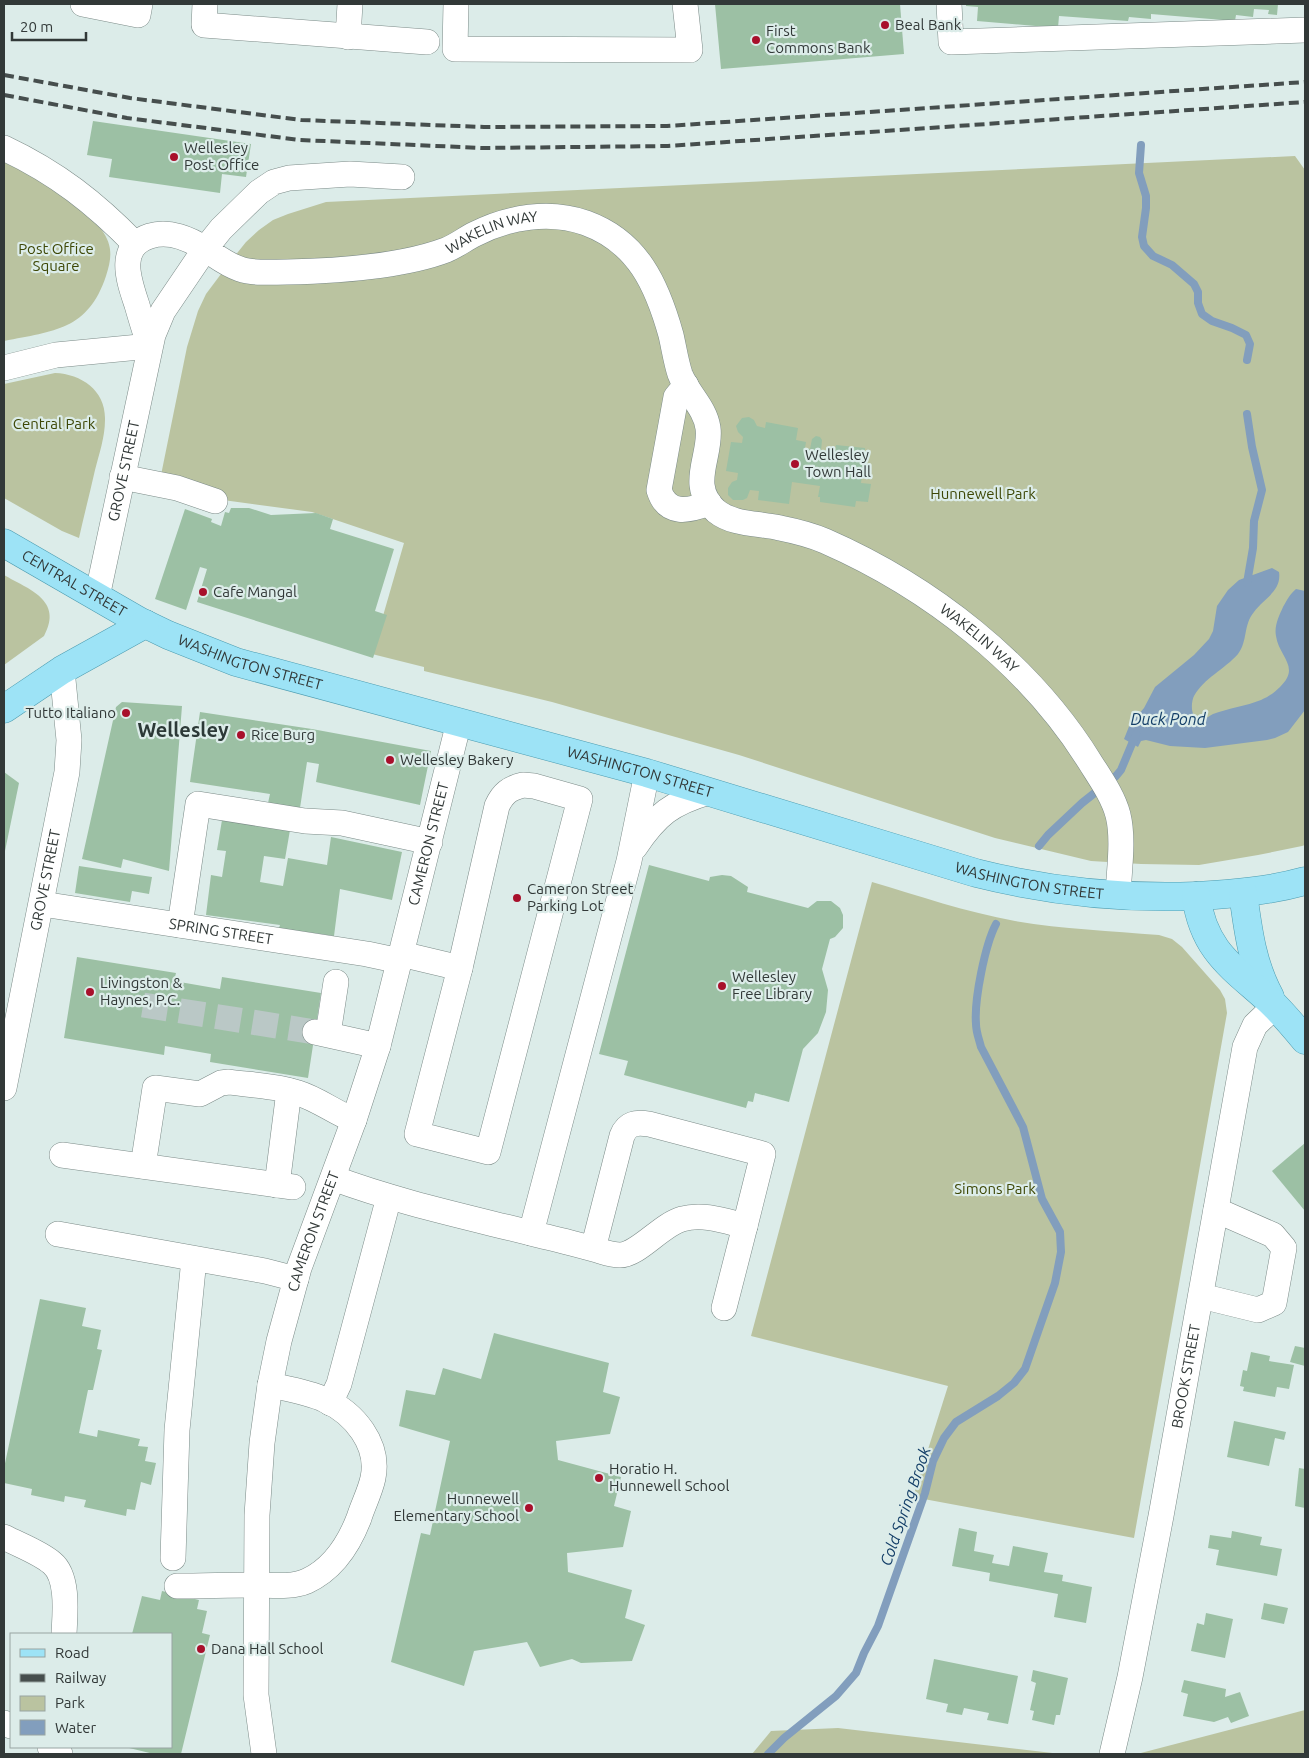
<svg xmlns="http://www.w3.org/2000/svg" width="1309" height="1758" font-family="Ubuntu,sans-serif">
	<style>
		.green { fill: #bac3a0 }
		.water { fill: #829ebd }
		.lines { fill: none; stroke-linecap: round; stroke-linejoin: round }
		.stream { stroke: #829ebd; stroke-width: 8 }
		.building { fill: #9cc0a4 }
		.minor-tunnel { stroke: #bac8c6; stroke-width: 25; stroke-dasharray: 25 12; stroke-linecap: butt }
		.minor-casing { stroke: #7c8b88; stroke-width: 26 }
		.major-casing { stroke: #4d9cb0; stroke-width: 29 }
		.minor { stroke: #fff; stroke-width: 25 }
		.major { stroke: #9de3f6; stroke-width: 28 }
		.rail { stroke: #464e4d; stroke-width: 4; stroke-dasharray: 10 5; stroke-linecap: butt }
		.poi-dot { fill: #a8102b; stroke: #dcece9; stroke-width: 2 }
		.labels { text-anchor: middle; stroke-width: 4.5; stroke-linejoin: round; paint-order: stroke }
		.poi-label { font-size: 15px; fill: #323938; stroke: #dcece9; text-anchor: start }
		.street-label { font-size: 15px; fill: #323938; stroke: #dcece9 }
		.park-label { font-size: 15px; fill: #3d4705; stroke: #dcece9 }
		.water-label { font-size: 16px; font-style: italic; fill: #133e67; stroke: #dcece9 }
		.district-label { font-size: 20px; font-weight: bold; fill: #2c3937; stroke: #dcece9 }
	</style>
	<rect width="100%" height="100%" fill="#dcece9"/>
	<!-- green -->
	<g class="green">
		<path d="M1295 156 1305 170V845L1302 846 1258 855 1199 865 1141 864 1091 861 995 838 739 755 552 702 424 671V667L372 654 404 543 312 512 223 500 160 480 187 347 198 311 206 294 230 262 246 242 259 230 273 220 288 214 326 202Z"/>
		<path d="M4 161C31 175 84 204 101 229 113 245 112 258 106 276 88 330 54 331 4 341Z"/>
		<path d="M55 373C82 374 106 391 105 420 105 437 99 454 95 470 90 493 84 515 79 538L62 531 4 498V384Z"/>
		<path d="M4 575C28 589 64 600 44 636L4 665Z"/>
		<path d="M872 882C919 896 966 912 1015 921 1062 929 1111 931 1159 935L1172 939 1182 947 1220 990 1225 999 1227 1013 1134 1538 913 1497 948 1386 751 1336Z"/>
		<path d="M1305 1710V1754H1137Z"/>
		<path d="M838 1728 1061 1754H752L771 1731Z"/>
	</g>
	<!-- water -->
	<path class="water" d="M1272 568 1279 572C1282 591 1263 599 1254 612 1243 625 1248 641 1238 654 1225 669 1204 678 1194 696 1191 702 1190 717 1199 719 1204 721 1209 716 1213 714 1229 708 1246 706 1261 700 1268 697 1274 693 1280 687 1301 667 1279 657 1276 636 1274 626 1279 616 1283 607 1287 600 1290 594 1296 589L1305 591V710L1288 732 1275 738 1267 740 1205 748 1170 746 1146 740 1141 741 1138 747 1124 739 1130 724 1144 708 1155 687 1194 655 1209 639 1213 631 1217 606 1228 590 1239 580Z"/>
	<g class="lines">
		<!-- stream -->
		<g class="stream">
			<path d="M1141 145 1139 173 1146 196V208L1142 237 1144 246 1153 256 1172 265 1194 284 1198 292V303L1202 314 1212 321 1232 328 1246 335 1250 344 1247 360"/>
			<path d="M1247 583 1253 548 1254 521 1262 490 1252 447 1247 414"/>
			<path d="M1039 846 1048 835 1082 803 1116 776 1121 770 1136 734"/>
			<path d="M768 1754 784 1738 836 1696 856 1673 864 1653 878 1626 925 1493 933 1461 944 1438 956 1422 998 1396 1014 1383 1025 1369 1055 1283 1061 1252 1060 1232 1042 1199 1023 1127 981 1047C979 1039 976 1032 976 1024 974 1000 985 945 996 924"/>
		</g>
	</g>
	<!-- building -->
	<g class="building">
		<path d="M715 4H900L904 54 721 69Z"/>
		<path d="M966 4H1278L1277 15 1268 14 1269 10 1254 9 1253 17 1236 15 1235 21 1151 14V19L1129 17 1128 21 1059 16 1058 28 977 21 978 7 966 6Z"/>
		<path d="M93 121 251 144 246 177 222 174 220 193 109 177 112 159 87 155Z"/>
		<path d="M749 417 754 420 757 426 765 428 766 422 798 428 796 440 806 442 805 448 810 449 812 439 816 436 820 437 822 440 821 451 835 453 836 445 865 448 861 483 871 484 868 502 856 501 855 507 820 502V497H818L820 486 792 482 789 504 758 500 759 491 750 490 747 498 743 500H733L728 495V488L732 482 737 480 738 473 726 471 731 442 742 443 743 437 738 432 736 426 742 418Z"/>
		<path d="M231 508H249L271 515 316 513 333 519 330 529 394 549 375 611 387 615 373 658 197 602 207 569 200 567 186 610 155 599 185 509 212 519 211 522 221 526 225 512 229 513Z"/>
		<path d="M122 702 182 706 169 871 123 859 121 868 82 859 116 707Z"/>
		<path d="M200 712 312 729 431 751 420 805 316 782 319 764 307 762 300 808 268 803 270 794 190 782Z"/>
		<path d="M4 772 19 783 5 851H4Z"/>
		<path d="M222 820 290 830 285 859 264 856 260 882 283 886 288 858 327 865 331 837 402 852 392 900 340 889 334 936 279 928 280 925 206 915 211 875 222 877 226 851 217 850Z"/>
		<path d="M649 865 709 881 710 877 722 875 731 876 748 887 747 892 808 908 817 901H831L840 908 843 915V928L835 937 830 939 822 969 828 990 826 1012 818 1033 803 1049 789 1102 755 1093 753 1102 748 1101 746 1108 624 1075 628 1061 599 1054Z"/>
		<path d="M79 866 152 877 149 894 132 891 130 902 75 893Z"/>
		<path d="M77 957 176 973 174 981 220 989 222 977 321 993 308 1078 210 1062 211 1054 165 1046 164 1055 64 1038Z"/>
		<path d="M1305 1143V1211L1272 1171Z"/>
		<path d="M40 1299 86 1308 82 1326 101 1330 97 1349 102 1350 93 1390H88L79 1433 97 1437 98 1430 140 1439 138 1446 148 1447 145 1461 156 1463 151 1485 141 1482 135 1510 127 1509 126 1516 84 1507 86 1500 65 1496 64 1502 31 1495 32 1489 4 1483V1468Z"/>
		<path d="M494 1333 609 1363 603 1392 620 1397 610 1434 556 1441 558 1460 621 1477 614 1506 631 1511 623 1547 567 1553 568 1572 632 1590 625 1618 645 1625 632 1661 581 1663 572 1659 540 1667 527 1642 474 1651 464 1686 391 1662 421 1533 430 1535 450 1441 399 1426 406 1390 435 1395 443 1368 481 1379Z"/>
		<path d="M1295 1346 1305 1348V1366L1290 1362Z"/>
		<path d="M1251 1352 1270 1356 1269 1361 1294 1365 1289 1389 1277 1387 1275 1397 1243 1391 1244 1387 1240 1386 1243 1370 1247 1371Z"/>
		<path d="M1234 1421 1286 1432 1284 1440 1275 1438 1269 1466 1227 1457Z"/>
		<path d="M1299 1468 1305 1469V1508L1295 1506Z"/>
		<path d="M959 1528 977 1532 974 1551 994 1555 992 1563 1009 1566 1013 1546 1048 1553 1044 1572 1063 1575 1062 1581 1092 1587 1086 1623 1054 1617 1058 1594 989 1581 990 1573 952 1566Z"/>
		<path d="M1232 1531 1262 1537 1260 1545 1282 1549 1277 1576 1216 1565 1219 1550 1208 1548 1210 1535 1231 1538Z"/>
		<path d="M162 1591 199 1600 197 1609 207 1611 202 1633 210 1635 181 1754H154L125 1747H171V1634H132L142 1596 160 1600Z"/>
		<path d="M1264 1603 1288 1608 1284 1624 1261 1619Z"/>
		<path d="M1206 1613 1233 1619 1225 1658 1191 1651 1197 1623 1204 1625Z"/>
		<path d="M934 1659 1018 1676 1008 1724 987 1720 989 1713 964 1708 962 1715 946 1712 948 1704 926 1699Z"/>
		<path d="M1033 1670 1068 1678 1060 1715H1056L1054 1725 1032 1720 1034 1711 1030 1710 1036 1683 1031 1681Z"/>
		<path d="M1184 1680 1226 1689 1225 1697 1240 1692 1249 1716 1231 1723 1228 1717 1214 1722 1183 1716 1188 1694 1181 1692Z"/>
	</g>
	<g class="lines">
		<!-- minor-tunnel -->
		<path class="minor-tunnel" d="M143 1005 315 1032"/>
		<defs>
			<g id="minor">
				<path d="M83 4 138 15 140 4"/>
				<path d="M205 4 204 25 427 42"/>
				<path d="M456 4 455 49 690 50 685 4"/>
				<path d="M949 4 951 42 1305 30"/>
				<path d="M348 37 350 4"/>
				<path d="M4 148C57 173 95 203 135 244"/>
				<path id="s1" d="M402 177 350 174 289 178 274 182 259 192 221 229 205 249C216 256 227 265 240 269 254 274 272 272 287 272 335 271 401 267 446 250 456 246 465 239 475 234 508 217 550 210 586 223 638 242 657 285 671 335 674 348 676 362 680 374 687 393 705 407 708 428 712 456 687 485 716 511 733 525 759 523 780 528 795 531 811 535 825 541 930 587 1029 664 1090 762 1100 778 1113 796 1118 815 1124 839 1119 871 1118 895"/>
				<path d="M4 368 56 355 150 346"/>
				<path d="M686 385 676 397 659 490C667 516 689 511 709 503"/>
				<path d="M122 477 177 488 215 501"/>
				<path id="s2" d="M97 597 153 335 163 311 205 249C190 239 169 230 150 236 116 247 129 281 137 305 141 319 145 333 150 346"/>
				<path d="M523 785 534 786 580 799 488 1152 417 1134 460 968 497 806C503 793 510 788 523 785Z"/>
				<path d="M635 847C657 814 672 803 709 792"/>
				<path id="s3" d="M42 904 367 954 400 961"/>
				<path d="M180 925 198 804 305 821 342 823 430 842"/>
				<path d="M401 954 460 968"/>
				<path d="M315 1032 378 1046"/>
				<path d="M328 1034 336 982"/>
				<path id="s4" d="M4 1088 67 772 69 740 62 670"/>
				<path d="M62 1155 293 1187"/>
				<path d="M143 1166 155 1088 200 1094 221 1083 229 1082C250 1085 278 1086 298 1093 318 1099 335 1113 354 1120"/>
				<path d="M333 1178C400 1203 472 1218 542 1236 561 1240 579 1245 597 1250 604 1252 612 1255 620 1255 638 1255 661 1225 682 1219 703 1213 725 1221 745 1226L763 1154 649 1124C636 1122 627 1123 622 1136L593 1249"/>
				<path d="M277 1185 289 1091"/>
				<path d="M531 1233 629 861 647 773"/>
				<path d="M58 1234 265 1271 296 1279"/>
				<path d="M1201 1296 1258 1310 1274 1303 1284 1248 1273 1235 1216 1210"/>
				<path d="M724 1308 745 1226"/>
				<path d="M330 1403 339 1384 389 1197"/>
				<path d="M4 1537C19 1545 39 1552 52 1563 69 1577 65 1614 64 1634"/>
				<path d="M173 1558 177 1430 194 1259"/>
				<path d="M177 1586C203 1586 228 1585 254 1585 271 1585 291 1588 307 1581 333 1569 349 1544 359 1518 363 1505 370 1492 373 1478 380 1444 354 1413 325 1400 308 1392 288 1389 270 1385"/>
				<path d="M4 1723 11 1726"/>
				<path d="M50 1747 60 1754"/>
				<path id="s5" d="M264 1754 256 1695 257 1515 262 1443 270 1385 279 1341 299 1268 354 1120 378 1046 459 722"/>
				<path id="s6" d="M1112 1754 1130 1677 1161 1516 1245 1047 1255 1025 1275 1006"/>
			</g>
			<g id="major">
				<path id="s7" d="M4 543 139 621 168 635 236 662 647 773 976 873C1048 891 1121 899 1196 896 1233 894 1269 891 1305 881"/>
				<path d="M4 709 62 670 145 624"/>
				<path d="M1243 893C1248 930 1252 964 1270 997"/>
				<path d="M1196 896C1204 954 1236 969 1274 1005 1285 1016 1295 1028 1305 1040"/>
			</g>
		</defs>
		<!-- minor casing -->
		<use href="#minor" class="minor-casing"/>
		<!-- major casing -->
		<use href="#major" class="major-casing"/>
		<!-- minor -->
		<use href="#minor" class="minor"/>
		<!-- major -->
		<use href="#major" class="major"/>
		<!-- rail -->
		<g class="rail">
			<path d="M4 75 130 98 301 120 484 127 667 126 1305 82"/>
			<path d="M4 95 127 118 300 140 483 148 668 146 1305 102"/>
		</g>
	</g>
	<!-- markers -->
	<g class="poi-dot">
		<circle cx="885" cy="25" r="5"/>
		<circle cx="756" cy="40" r="5"/>
		<circle cx="174" cy="157" r="5"/>
		<circle cx="795" cy="464" r="5"/>
		<circle cx="203" cy="592" r="5"/>
		<circle cx="126" cy="713" r="5"/>
		<circle cx="241" cy="735" r="5"/>
		<circle cx="390" cy="760" r="5"/>
		<circle cx="517" cy="898" r="5"/>
		<circle cx="722" cy="986" r="5"/>
		<circle cx="90" cy="992" r="5"/>
		<circle cx="599" cy="1478" r="5"/>
		<circle cx="529" cy="1508" r="5"/>
		<circle cx="201" cy="1649" r="5"/>
	</g>
	<g class="labels">
		<!-- poi labels -->
		<g class="poi-label">
			<text x="895" y="30">Beal Bank</text>
			<text x="766" y="36">First<tspan x="766" dy="17">Commons Bank</tspan></text>
			<text x="184" y="153">Wellesley<tspan x="184" dy="17">Post Office</tspan></text>
			<text x="805" y="460">Wellesley<tspan x="805" dy="17">Town Hall</tspan></text>
			<text x="213" y="597">Cafe Mangal</text>
			<text x="116" y="718" text-anchor="end">Tutto Italiano</text>
			<text x="251" y="740">Rice Burg</text>
			<text x="400" y="765">Wellesley Bakery</text>
			<text x="527" y="894">Cameron Street<tspan x="527" dy="17">Parking Lot</tspan></text>
			<text x="732" y="982">Wellesley<tspan x="732" dy="17">Free Library</tspan></text>
			<text x="100" y="988">Livingston &amp;<tspan x="100" dy="17">Haynes, P.C.</tspan></text>
			<text x="609" y="1474">Horatio H.<tspan x="609" dy="17">Hunnewell School</tspan></text>
			<text x="519" y="1504" text-anchor="end">Hunnewell<tspan x="519" dy="17">Elementary School</tspan></text>
			<text x="211" y="1654">Dana Hall School</text>
		</g>
		<!-- street labels -->
		<g class="street-label">
			<text dy="5" stroke="none"><textPath href="#s1" startOffset="524">WAKELIN WAY</textPath></text>
			<text dy="5" stroke="none"><textPath href="#s2" startOffset="129">GROVE STREET</textPath></text>
			<text dy="5" stroke="none"><textPath href="#s7" startOffset="81">CENTRAL STREET</textPath></text>
			<text dy="5" stroke="none"><textPath href="#s1" startOffset="1255">WAKELIN WAY</textPath></text>
			<text dy="5" stroke="none"><textPath href="#s7" startOffset="275">WASHINGTON STREET</textPath></text>
			<text dy="5" stroke="none"><textPath href="#s7" startOffset="680">WASHINGTON STREET</textPath></text>
			<text dy="5" stroke="none"><textPath href="#s5" startOffset="935">CAMERON STREET</textPath></text>
			<text dy="5" stroke="none"><textPath href="#s4" startOffset="212">GROVE STREET</textPath></text>
			<text dy="5" stroke="none"><textPath href="#s7" startOffset="1085">WASHINGTON STREET</textPath></text>
			<text dy="5" stroke="none"><textPath href="#s3" startOffset="181">SPRING STREET</textPath></text>
			<text dy="5" stroke="none"><textPath href="#s5" startOffset="530">CAMERON STREET</textPath></text>
			<text dy="5" stroke="none"><textPath href="#s6" startOffset="385">BROOK STREET</textPath></text>
		</g>
		<!-- park labels -->
		<g class="park-label">
			<text x="56" y="254">Post Office<tspan x="56" dy="17">Square</tspan></text>
			<text x="54" y="429">Central Park</text>
			<text x="983" y="499">Hunnewell Park</text>
			<text x="995" y="1194">Simons Park</text>
		</g>
		<!-- water labels -->
		<g class="water-label">
			<text x="1168" y="725">Duck Pond</text>
			<text transform="translate(905 1506) rotate(-71)" y="6">Cold Spring Brook</text>
		</g>
		<!-- district labels -->
		<g class="district-label">
			<text x="183" y="737">Wellesley</text>
		</g>
	</g>
	<!-- border -->
	<rect width="1309" height="1758" fill="none" stroke="#323938" stroke-width="10"/>
	<!-- legend -->
	<rect x="10" y="1633" width="162" height="115" fill="#dcece9" stroke="#98a4a2"/>
	<rect x="20" y="1649" width="25" height="8" fill="#9de3f6" stroke="#98a4a2"/>
	<text x="55" y="1658" font-size="15" fill="#323938">Road</text>
	<rect x="20" y="1674" width="25" height="8" fill="#464e4d" stroke="#98a4a2"/>
	<text x="55" y="1683" font-size="15" fill="#323938">Railway</text>
	<rect x="20" y="1696" width="25" height="15" fill="#bac3a0" stroke="#98a4a2"/>
	<text x="55" y="1708" font-size="15" fill="#323938">Park</text>
	<rect x="20" y="1720" width="25" height="15" fill="#829ebd" stroke="#98a4a2"/>
	<text x="55" y="1733" font-size="15" fill="#323938">Water</text>
	<!-- scale -->
	<path d="M12 32v8h74v-8" fill="none" stroke="#323938" stroke-width="2.5"/>
	<text x="20" y="32" font-size="15" fill="#323938" stroke="#dcece9" stroke-width="4" paint-order="stroke">20 m</text>
</svg>
